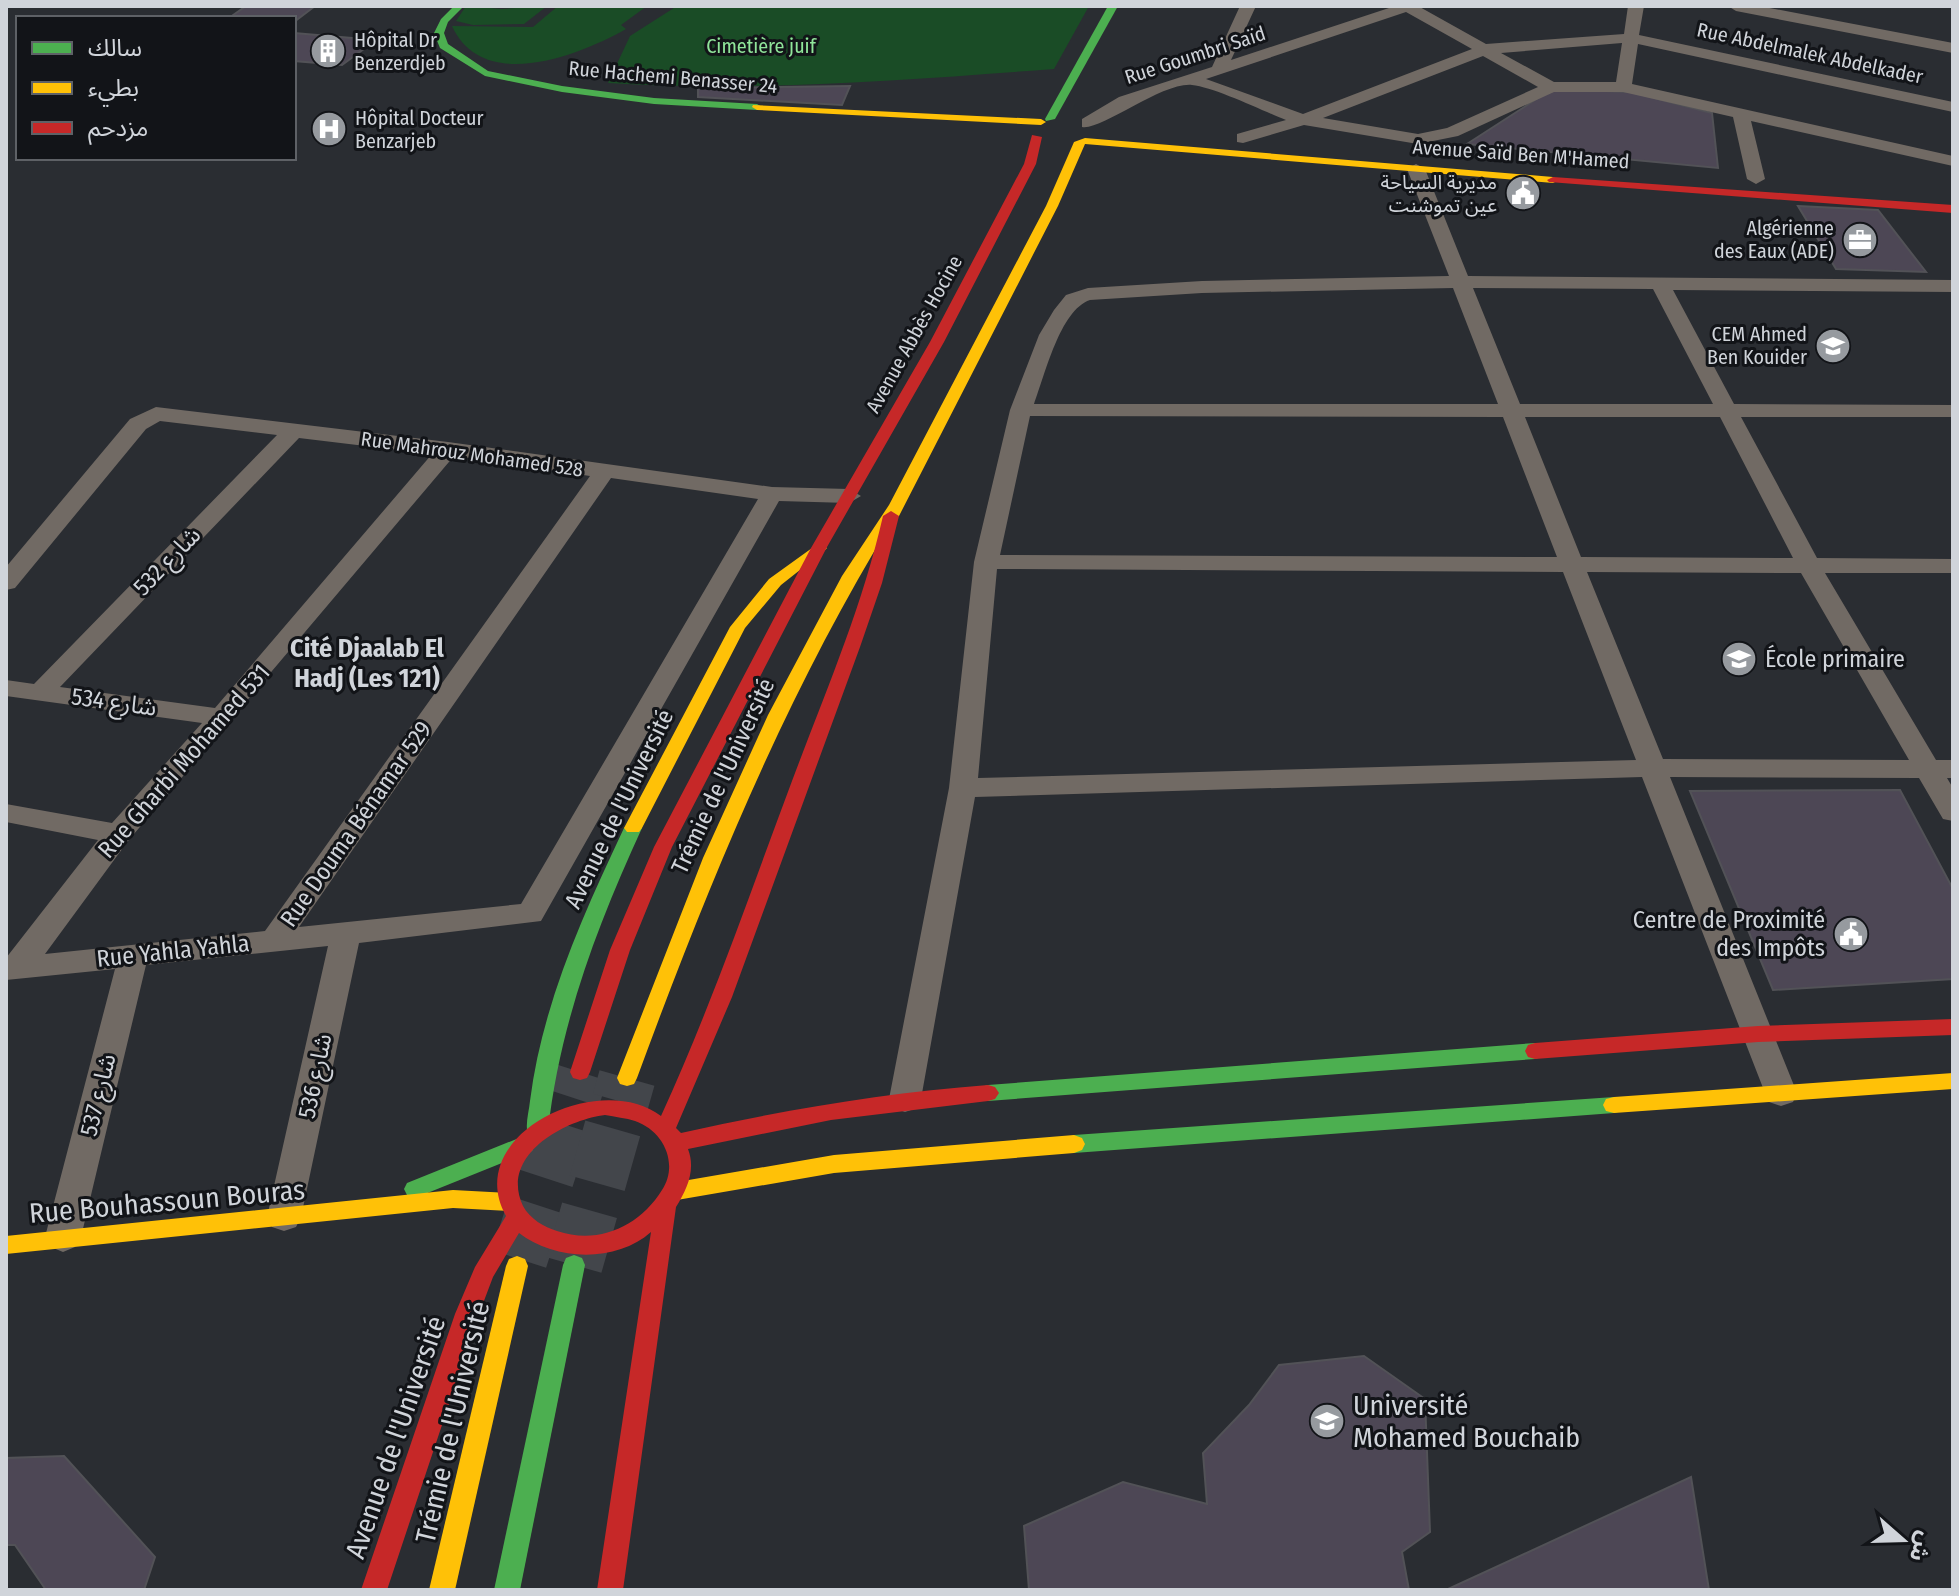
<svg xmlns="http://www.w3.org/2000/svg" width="1959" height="1596" font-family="'Fira Sans Condensed','Noto Sans Arabic',sans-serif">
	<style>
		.green { fill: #1a4c26 }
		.building { fill: #4d4755; stroke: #525257; stroke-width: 2 }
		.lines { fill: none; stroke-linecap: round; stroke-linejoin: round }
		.highway-tunnel { stroke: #43464b; stroke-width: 57; stroke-dasharray: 57 28; stroke-linecap: butt }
		.street { fill: #716a64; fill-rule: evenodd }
		.fast { fill: #4caf50; fill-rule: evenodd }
		.slow { fill: #ffc107; fill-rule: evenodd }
		.jam { fill: #c62828; fill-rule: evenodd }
		.labels { text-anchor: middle; stroke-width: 6; stroke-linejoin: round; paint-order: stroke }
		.far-poi-label { font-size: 20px; fill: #d0d4da; stroke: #121418; text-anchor: end }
		.far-park-label { font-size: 20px; fill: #90e59a; stroke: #121418 }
		.far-street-label { font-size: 20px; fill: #d0d4da; stroke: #121418 }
		.street-label { font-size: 24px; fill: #d0d4da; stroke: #121418 }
		.poi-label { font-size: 24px; fill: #d0d4da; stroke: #121418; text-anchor: start }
		.neighbourhood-label { font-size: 26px; font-weight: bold; fill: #d0d4da; stroke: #121418 }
		.near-street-label { font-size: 28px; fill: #d0d4da; stroke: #121418 }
		.near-poi-label { font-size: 28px; fill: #d0d4da; stroke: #121418; text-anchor: start }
	</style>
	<rect width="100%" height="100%" fill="#2a2d32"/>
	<!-- green -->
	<g class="green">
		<path d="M466 6 501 9 547 6 524 24 473 25 456 21Z"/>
		<path d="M558 6H647L621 25 626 29C580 55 483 94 452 26L533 27Z"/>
		<path d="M677 6H1089L1054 69C905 80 758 92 608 83L630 36Z"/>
	</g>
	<!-- building -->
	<g class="building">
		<path d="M246 6H315L294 22V18H229Z"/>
		<path d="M294 33 376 40 342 65 294 61Z"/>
		<path d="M850 86 842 105 698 97V88Z"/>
		<path d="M1552 89 1631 92 1712 113 1718 168 1467 144Z"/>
		<path d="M1798 206 1878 210 1926 272 1836 269Z"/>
		<path d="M1900 790 1953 889V979L1773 990 1690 791Z"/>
		<path d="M1364 1356 1425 1399 1430 1532 1402 1552 1409 1590H1029L1024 1526 1123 1482 1207 1504 1203 1453 1249 1405 1279 1365Z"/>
		<path d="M64 1456 155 1557 144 1590H46L15 1545H6V1458Z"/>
		<path d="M1691 1477 1709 1590H1446Z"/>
	</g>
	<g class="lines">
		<!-- highway-tunnel -->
		<g class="highway-tunnel">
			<path d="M519 1259 580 1072"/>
			<path d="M574 1265 627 1078"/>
		</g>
		<!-- street -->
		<g class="street">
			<path d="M1240 6H1256L1231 60 1395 6H1418L1486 44 1624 34 1628 6H1644L1639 35 1953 102V112L1638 44 1632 84 1953 156V166L1751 121 1765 179 1756 184 1747 179 1733 117 1623 92H1554L1458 136 1418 144 1304 125 1243 143 1237 142V134L1286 120C1263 111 1214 87 1192 85 1162 82 1101 131 1082 127V119L1119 97 1212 67ZM1406 12 1472 49 1303 114 1206 79ZM1622 43 1616 82H1554L1501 53ZM1483 56 1538 87 1447 128 1418 134 1323 118Z"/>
			<path d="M1728 6H1759L1953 43V53L1736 11Z"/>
			<path d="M1416 164 1425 169 1468 276 1953 280V292L1673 290 1734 404 1953 405V417H1741L1817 558 1953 559V573H1825L1936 760H1953V778H1947L1953 788V821L1943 819 1919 778 1670 777 1797 1093 1793 1102 1781 1106 1769 1102 1765 1093 1642 777 975 797 921 1099 917 1108 905 1112 893 1108 889 1099 949 788 974 562 1010 410 1039 335 1054 310 1066 295 1088 288 1202 281 1449 276 1407 169ZM1453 288 1498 404H1034C1045 375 1060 310 1090 300L1202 293ZM1473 288 1653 289 1713 404H1520ZM1030 416 1503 417 1557 557 1000 555ZM1525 417H1720L1793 558 1581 557ZM997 569 1563 572 1636 760 978 778ZM1587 572 1801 573 1909 760 1663 759Z"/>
			<path d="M156 407 448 442 772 487 849 489 861 496 849 503 779 501 541 921 359 943 301 1217 296 1227 284 1231 272 1227 267 1217 328 946 146 965 81 1237 75 1247 63 1252 51 1247 45 1237 115 969 6 980V958L98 840 6 822V804L112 823 202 723 6 696V680L34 684 277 435 160 421 146 429 15 588 6 590V567L130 419ZM299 438 432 454 215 708 60 687ZM454 456 590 476 265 931 45 954 128 841ZM611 478 758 499 521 904 299 927Z"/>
		</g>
		<!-- fast -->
		<g class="fast">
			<path d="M454 6H464L448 22 444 33 448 44 488 71 562 86 654 98 757 104 762 107 757 110 654 104 562 92 485 76 440 48 434 33 441 19Z"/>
			<path d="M1108 6H1118L1055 119 1046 121 1045 119Z"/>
			<path d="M633 822 642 828C597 926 560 1023 548 1131L545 1137 537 1139 529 1137C524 1127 529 1112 530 1101 542 1005 583 915 624 828Z"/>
			<path d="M1535 1043 1542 1045 1545 1051 1542 1057 1535 1059 988 1101 981 1099 977 1093 981 1087 988 1085Z"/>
			<path d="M1614 1097 1622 1099 1625 1105 1622 1111 1614 1113 1074 1153 1066 1150 1063 1144 1066 1138 1074 1135Z"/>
			<path d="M524 1136 532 1139 535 1145 532 1151 415 1198 407 1195 404 1189 407 1183Z"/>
			<path d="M574 1255 582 1258 585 1265 520 1590H494L563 1265 566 1258Z"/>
		</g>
		<!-- slow -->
		<g class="slow">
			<path d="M753 105 1041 119 1046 122 1041 125 757 110 752 107Z"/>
			<path d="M1085 138 1553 177 1559 180 1553 183 1085 144 1058 206 899 516 893 520C785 696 708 885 637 1078L634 1084 627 1086 620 1084 617 1078 703 858 768 715 842 576 889 505 1046 206 1074 142Z"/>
			<path d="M819 543 827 548 824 551 781 585 745 628 642 828 639 832H627L624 828 730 627 769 579Z"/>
			<path d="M1953 1073V1089L1614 1113 1606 1111 1603 1105 1606 1099 1614 1097Z"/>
			<path d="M1074 1135 1082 1138 1085 1144 1082 1150 1074 1153 834 1173 677 1200 669 1197 666 1191 669 1185 677 1182 834 1155Z"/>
			<path d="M453 1190 509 1193 517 1196 520 1202 517 1208 509 1211 453 1208 6 1254V1236Z"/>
			<path d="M517 1256 525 1259 528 1266 455 1590H429L506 1266 509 1259Z"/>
		</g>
		<!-- jam -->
		<g class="jam">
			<path d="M1032 135 1042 137 1036 164 944 342 827 547 672 847 630 950 590 1072 587 1078 580 1080 573 1078 570 1072 610 950 654 847 811 548 930 342 1024 164Z"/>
			<path d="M1553 177 1953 205V213L1549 182 1547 180Z"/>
			<path d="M891 511 899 516 882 583 860 647 732 997 676 1128 681 1133C783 1110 884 1093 988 1085L995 1087 999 1093 995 1099 988 1101 831 1120 688 1149C696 1170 687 1189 676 1207L623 1590H597L651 1232C616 1263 555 1261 519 1233L493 1277 479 1314 387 1590H361L455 1314 475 1267 506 1216C461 1135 599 1069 661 1116 711 1007 750 893 792 781 825 693 862 608 883 516ZM605 1115C615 1117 626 1118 635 1121 664 1131 679 1164 662 1190 639 1227 598 1245 557 1231 544 1227 530 1219 523 1206 499 1155 565 1120 605 1115Z"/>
			<path d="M1953 1019V1035L1758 1042 1535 1059 1528 1057 1525 1051 1528 1045 1535 1043 1758 1026Z"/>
		</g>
	</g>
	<!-- icons -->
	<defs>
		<symbol id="building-disc" viewBox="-11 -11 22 22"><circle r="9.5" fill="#969a9f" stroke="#121418"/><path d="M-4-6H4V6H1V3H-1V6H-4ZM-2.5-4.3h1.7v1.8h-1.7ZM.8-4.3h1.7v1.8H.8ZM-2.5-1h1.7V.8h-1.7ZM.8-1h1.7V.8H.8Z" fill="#fff"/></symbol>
		<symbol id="hospital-disc" viewBox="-11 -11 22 22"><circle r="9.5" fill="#969a9f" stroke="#121418"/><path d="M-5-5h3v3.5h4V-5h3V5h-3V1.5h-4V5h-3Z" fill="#fff"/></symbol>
		<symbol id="civic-disc" viewBox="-11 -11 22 22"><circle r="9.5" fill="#969a9f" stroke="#121418"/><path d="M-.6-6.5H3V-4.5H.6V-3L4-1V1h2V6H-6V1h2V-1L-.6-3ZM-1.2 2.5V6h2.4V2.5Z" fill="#fff"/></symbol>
		<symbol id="office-disc" viewBox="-11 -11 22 22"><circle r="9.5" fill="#969a9f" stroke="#121418"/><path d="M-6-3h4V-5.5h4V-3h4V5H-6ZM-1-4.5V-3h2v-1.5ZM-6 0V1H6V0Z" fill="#fff"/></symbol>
		<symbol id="school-disc" viewBox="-11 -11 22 22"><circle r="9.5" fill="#969a9f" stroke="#121418"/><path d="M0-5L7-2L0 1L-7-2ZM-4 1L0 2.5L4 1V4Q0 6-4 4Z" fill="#fff"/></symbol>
		<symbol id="university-disc" viewBox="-11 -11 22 22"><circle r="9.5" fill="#969a9f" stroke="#121418"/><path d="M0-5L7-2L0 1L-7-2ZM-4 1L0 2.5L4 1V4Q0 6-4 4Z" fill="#fff"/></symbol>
	</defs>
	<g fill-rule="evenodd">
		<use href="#building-disc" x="308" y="31" width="40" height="40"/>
		<use href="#hospital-disc" x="309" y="109" width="40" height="40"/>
		<use href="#civic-disc" x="1503" y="173" width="40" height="40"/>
		<use href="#office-disc" x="1840" y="220" width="40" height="40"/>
		<use href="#school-disc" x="1813" y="326" width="40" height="40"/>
		<use href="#school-disc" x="1719" y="639" width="40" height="40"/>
		<use href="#civic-disc" x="1831" y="914" width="40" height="40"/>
		<use href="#university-disc" x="1307" y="1401" width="40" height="40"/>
	</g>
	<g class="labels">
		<!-- far-poi labels -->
		<g class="far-poi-label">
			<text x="354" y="47" text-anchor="start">Hôpital Dr<tspan x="354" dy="23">Benzerdjeb</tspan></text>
			<text x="355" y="125" text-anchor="start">Hôpital Docteur<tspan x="355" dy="23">Benzarjeb</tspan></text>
			<text x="1497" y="189">مديرية السياحة<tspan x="1497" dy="23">عين تموشنت</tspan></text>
			<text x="1834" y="235">Algérienne<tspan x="1834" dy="23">des Eaux (ADE)</tspan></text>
			<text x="1807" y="341">CEM Ahmed<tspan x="1807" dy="23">Ben Kouider</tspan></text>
		</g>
		<!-- far-park labels -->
		<g class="far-park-label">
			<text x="761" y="53">Cimetière juif</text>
		</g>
		<!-- far-street labels -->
		<g class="far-street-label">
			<text transform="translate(1810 53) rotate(12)" y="7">Rue Abdelmalek Abdelkader</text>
			<text transform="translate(1195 55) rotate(-18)" y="7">Rue Goumbri Saïd</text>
			<text transform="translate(673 77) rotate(5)" y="7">Rue Hachemi Benasser 24</text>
			<text transform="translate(1521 154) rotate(4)" y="7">Avenue Saïd Ben M'Hamed</text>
			<text transform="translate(914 334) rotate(-61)" y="7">Avenue Abbès Hocine</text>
			<text transform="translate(472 454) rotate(8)" y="7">Rue Mahrouz Mohamed 528</text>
		</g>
		<!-- street labels -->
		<g class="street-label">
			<text transform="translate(167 561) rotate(-46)" y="8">532 شارع</text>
			<text transform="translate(114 702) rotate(8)" y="8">534 شارع</text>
			<text transform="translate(184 761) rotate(-49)" y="8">Rue Gharbi Mohamed 531</text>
			<text transform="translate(723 776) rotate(-65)" y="8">Trémie de l'Université</text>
			<text transform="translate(619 809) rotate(-64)" y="8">Avenue de l'Université</text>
			<text transform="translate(356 824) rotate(-55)" y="8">Rue Douma Bénamar 529</text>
			<text transform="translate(173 951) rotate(-6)" y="8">Rue Yahla Yahla</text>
			<text transform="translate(315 1076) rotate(-78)" y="8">شارع 536</text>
			<text transform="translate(98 1095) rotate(-76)" y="8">537 شارع</text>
		</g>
		<!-- poi labels -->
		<g class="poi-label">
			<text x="1765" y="667">École primaire</text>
			<text x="1825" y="928" text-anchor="end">Centre de Proximité<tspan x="1825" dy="28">des Impôts</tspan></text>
		</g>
		<!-- neighbourhood labels -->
		<g class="neighbourhood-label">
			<text x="367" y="657">Cité Djaalab El<tspan x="367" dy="30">Hadj (Les 121)</tspan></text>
		</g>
		<!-- near-street labels -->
		<g class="near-street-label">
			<text transform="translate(167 1201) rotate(-5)" y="10">Rue Bouhassoun Bouras</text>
			<text transform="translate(452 1422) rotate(-77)" y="10">Trémie de l'Université</text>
			<text transform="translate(395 1437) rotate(-71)" y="10">Avenue de l'Université</text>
		</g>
		<!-- near-poi labels -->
		<g class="near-poi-label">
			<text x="1353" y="1415">Université<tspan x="1353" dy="32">Mohamed Bouchaib</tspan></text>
		</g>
	</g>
	<!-- border -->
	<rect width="1959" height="1596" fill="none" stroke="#d0d4da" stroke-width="16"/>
	<!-- legend -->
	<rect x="16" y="16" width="280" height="144" fill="#121418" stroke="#5e6166" stroke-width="2"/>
	<rect x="32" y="42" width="40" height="12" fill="#4caf50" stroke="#5e6166" stroke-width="2"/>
	<text x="88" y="56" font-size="24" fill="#d0d4da">سالك</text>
	<rect x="32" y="82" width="40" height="12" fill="#ffc107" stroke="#5e6166" stroke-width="2"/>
	<text x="88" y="96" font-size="24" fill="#d0d4da">بطيء</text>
	<rect x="32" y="122" width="40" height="12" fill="#c62828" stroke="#5e6166" stroke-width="2"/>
	<text x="88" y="136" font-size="24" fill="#d0d4da">مزدحم</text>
	<!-- north arrow -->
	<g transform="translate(1903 1540) rotate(110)" stroke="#121418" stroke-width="6" paint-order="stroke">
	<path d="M0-6L14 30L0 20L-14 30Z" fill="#d0d4da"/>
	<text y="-12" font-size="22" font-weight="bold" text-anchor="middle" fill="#d0d4da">ش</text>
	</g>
</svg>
